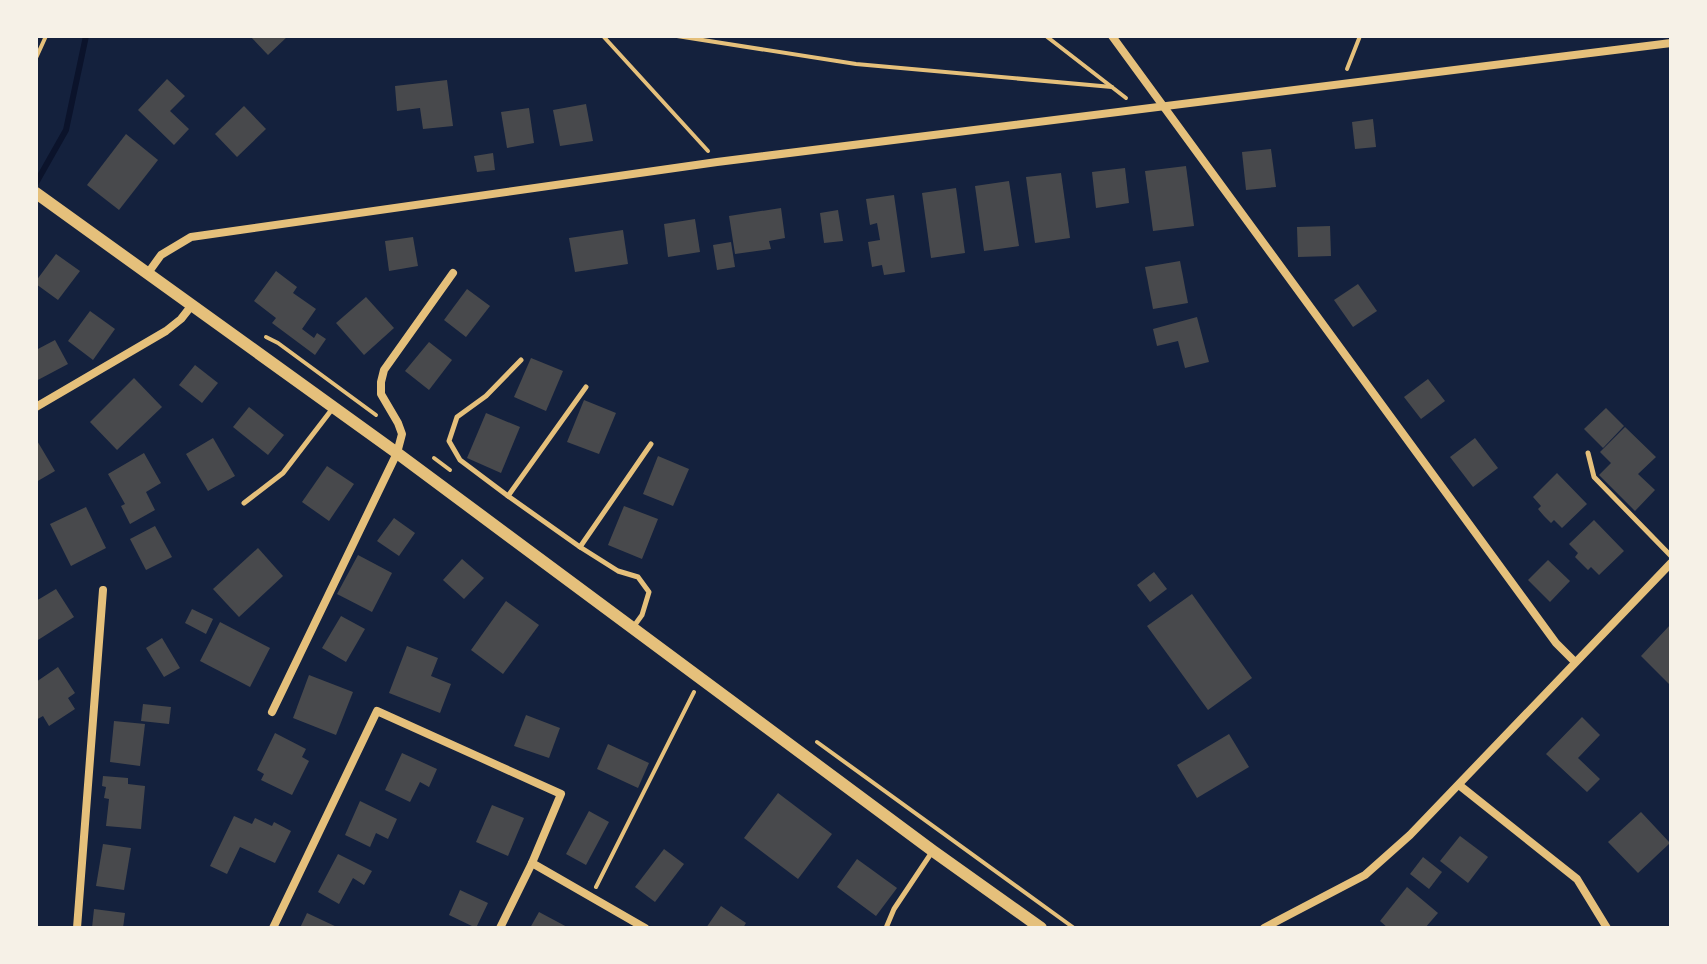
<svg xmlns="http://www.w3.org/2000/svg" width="1707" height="964" font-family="Roboto,sans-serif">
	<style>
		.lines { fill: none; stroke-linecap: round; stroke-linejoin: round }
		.stream { stroke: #0b132b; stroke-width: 6 }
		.building { fill: #48494c }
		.path { stroke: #e5c07b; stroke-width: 4 }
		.service { stroke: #e5c07b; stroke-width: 5 }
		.minor { stroke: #e5c07b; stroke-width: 8 }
		.tertiary { stroke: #e5c07b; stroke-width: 12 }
	</style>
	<rect width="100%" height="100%" fill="#14213d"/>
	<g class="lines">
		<!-- stream -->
		<path class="stream" d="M36 183 66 130 86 36"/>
	</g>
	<!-- building -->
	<g class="building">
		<path d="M250 36H288L268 55Z"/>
		<path d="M167 79 185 96 170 111 189 129 174 145 138 110Z"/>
		<path d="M447 80 453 126 423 129 420 108 397 111 395 86Z"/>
		<path d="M586 104 593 141 560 146 553 110Z"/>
		<path d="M244 106 266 129 237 157 215 134Z"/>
		<path d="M529 108 534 143 507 148 501 112Z"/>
		<path d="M1373 119 1376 147 1355 149 1352 122Z"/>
		<path d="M126 134 158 160 119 210 87 185Z"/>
		<path d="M1271 149 1276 187 1246 190 1242 152Z"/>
		<path d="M493 153 495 170 477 172 474 156Z"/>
		<path d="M1186 166 1194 226 1153 231 1145 171Z"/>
		<path d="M1125 168 1129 203 1096 208 1092 172Z"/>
		<path d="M1061 173 1070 238 1035 243 1026 177Z"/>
		<path d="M1009 181 1019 246 984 251 975 186Z"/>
		<path d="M956 188 965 253 931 258 922 193Z"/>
		<path d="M894 195 905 272 884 275 882 265 872 267 868 242 880 240 877 223 870 225 866 199Z"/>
		<path d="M781 208 785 238 769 241 771 249 735 254 729 216Z"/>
		<path d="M838 210 843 241 824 243 820 213Z"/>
		<path d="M695 219 700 252 668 257 664 224Z"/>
		<path d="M1330 226 1331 256 1298 257 1297 227Z"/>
		<path d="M623 230 628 264 575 272 569 238Z"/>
		<path d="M413 237 418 266 389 271 385 241Z"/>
		<path d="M731 242 735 267 717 270 713 245Z"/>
		<path d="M56 254 80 271 58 300 36 284V281Z"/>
		<path d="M1180 261 1188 303 1153 309 1145 267Z"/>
		<path d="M276 271 297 287 293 293 316 309 302 329 314 338 317 333 326 339 315 355 272 323 276 318 254 301Z"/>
		<path d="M1358 284 1377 311 1353 327 1334 300Z"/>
		<path d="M467 289 490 306 466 337 444 320Z"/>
		<path d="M366 297 394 328 364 355 336 323Z"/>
		<path d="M90 311 115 329 93 360 68 341Z"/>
		<path d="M1197 317 1209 362 1185 368 1178 341 1157 346 1153 329Z"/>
		<path d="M55 340 68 364 36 381V350Z"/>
		<path d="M429 342 452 360 429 390 405 371Z"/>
		<path d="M531 358 563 371 546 411 514 397Z"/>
		<path d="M195 365 218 383 202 403 179 385Z"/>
		<path d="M134 378 162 407 117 450 90 422Z"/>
		<path d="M1428 379 1445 401 1421 419 1404 397Z"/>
		<path d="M584 400 616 413 599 454 567 442Z"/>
		<path d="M249 407 284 435 268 455 233 427Z"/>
		<path d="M1606 408 1624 426 1603 448 1584 429Z"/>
		<path d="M486 413 520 427 501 473 467 458Z"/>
		<path d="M1625 427 1656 457 1638 474 1655 490 1635 511 1599 475 1611 463 1600 452Z"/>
		<path d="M213 438 235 476 208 491 186 454Z"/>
		<path d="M1475 438 1498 468 1473 487 1450 457Z"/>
		<path d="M36 439 55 471 36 482Z"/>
		<path d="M144 453 161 483 146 492 155 510 130 524 121 506 125 504 108 474Z"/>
		<path d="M658 456 689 469 673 506 643 494Z"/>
		<path d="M327 466 354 484 329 521 302 502Z"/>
		<path d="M1557 473 1587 504 1562 528 1554 520 1551 523 1544 516 1538 509 1541 506 1533 497Z"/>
		<path d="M624 506 658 519 642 559 608 545Z"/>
		<path d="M86 507 106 548 71 566 50 524Z"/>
		<path d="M394 518 415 533 399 556 377 541Z"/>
		<path d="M1594 520 1624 551 1599 575 1591 567 1588 570 1575 557 1578 553 1569 544Z"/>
		<path d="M155 526 172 557 146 570 130 539Z"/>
		<path d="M258 548 283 576 239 617 213 589Z"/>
		<path d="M358 555 392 573 372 612 337 594Z"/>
		<path d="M462 559 484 578 464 599 443 580Z"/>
		<path d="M1548 560 1570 581 1550 602 1528 580Z"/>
		<path d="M1154 572 1167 589 1150 602 1137 585Z"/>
		<path d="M56 589 74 617 38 640 36 637V601Z"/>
		<path d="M1192 594 1252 678 1208 710 1147 626Z"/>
		<path d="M506 601 539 625 503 674 471 650Z"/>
		<path d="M192 609 213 619 206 634 185 623Z"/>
		<path d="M341 616 365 629 346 662 322 648Z"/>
		<path d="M220 622 270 648 250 687 200 661Z"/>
		<path d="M1671 624V686L1641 656Z"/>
		<path d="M162 638 180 668 164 677 146 648Z"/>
		<path d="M407 646 438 658 431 676 451 684 440 713 389 693Z"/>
		<path d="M58 667 75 693 68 698 75 709 49 726 43 716 36 720V682Z"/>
		<path d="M309 675 353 692 336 735 293 718Z"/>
		<path d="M143 704 171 707 169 724 141 721Z"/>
		<path d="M526 715 560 728 549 758 514 746Z"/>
		<path d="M1582 717 1600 735 1578 758 1600 779 1587 792 1546 754Z"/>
		<path d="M114 721 145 724 140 766 110 762Z"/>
		<path d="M275 733 306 749 302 757 309 761 292 795 261 780 264 774 257 770Z"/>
		<path d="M1229 734 1249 767 1197 798 1177 765Z"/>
		<path d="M608 744 649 763 638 788 597 769Z"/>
		<path d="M402 753 437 769 429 787 420 782 410 802 385 790Z"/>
		<path d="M103 776 128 778V784L145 786 141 829 106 826 109 799 104 798 106 787 102 786Z"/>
		<path d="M778 793 832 834 798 879 744 838Z"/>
		<path d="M360 801 397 819 388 839 376 833 370 847 345 835Z"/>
		<path d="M492 805 524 818 508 856 476 842Z"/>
		<path d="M589 811 609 822 586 865 566 854Z"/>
		<path d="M1641 812 1670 843 1638 873 1608 842Z"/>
		<path d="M234 816 252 824 255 818 272 826 274 822 291 831 275 863 240 847 227 874 210 866Z"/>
		<path d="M1460 836 1488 857 1468 883 1440 861Z"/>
		<path d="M103 844 131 848 124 890 96 886Z"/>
		<path d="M664 849 684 864 655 902 635 887Z"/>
		<path d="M338 854 372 871 364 885 353 878 339 904 318 892Z"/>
		<path d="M1423 857 1442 872 1429 889 1410 874Z"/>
		<path d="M857 859 897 888 876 916 837 887Z"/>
		<path d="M1407 887 1438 913 1425 928H1388L1380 921Z"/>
		<path d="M460 890 488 903 476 928 449 915Z"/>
		<path d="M721 906 746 923 743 928H706Z"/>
		<path d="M94 909 125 913 123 928H92Z"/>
		<path d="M539 912 569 928H530Z"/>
		<path d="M307 913 339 928H300Z"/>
	</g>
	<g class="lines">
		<!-- path -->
		<g class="path">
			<path d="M603 36 708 151"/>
			<path d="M677 36 856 64 1112 87"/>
			<path d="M1046 36 1126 98"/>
			<path d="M36 58 46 36"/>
			<path d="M1347 69 1360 36"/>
			<path d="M266 337 278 343 376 415"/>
			<path d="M434 458 450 470"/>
			<path d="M817 742 1074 928"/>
			<path d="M596 887 694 692"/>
		</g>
		<!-- service -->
		<g class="service">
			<path d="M521 360 486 396 457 417 449 441 460 460 508 496 580 547 618 571 638 577 649 592 642 615 634 626"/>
			<path d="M1588 453 1594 477 1671 556"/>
			<path d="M508 496 586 387"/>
			<path d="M244 503 283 473 333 408"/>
			<path d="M580 547 651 444"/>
			<path d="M886 928 894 909 932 852"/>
		</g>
		<!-- minor -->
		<g class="minor">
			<path d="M1112 36 1556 643 1575 662"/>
			<path d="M148 273 161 255 191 237 717 162 1671 43"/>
			<path d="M36 407 166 331 181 319 192 305"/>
			<path d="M272 712 397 453 402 434 398 423 381 394V382L384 370 453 273"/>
			<path d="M1459 785 1577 879 1607 928"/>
			<path d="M532 863 645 928"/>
			<path d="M77 928 103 590"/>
			<path d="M273 928 377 711 561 794 532 863 500 928"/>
			<path d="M1264 928 1365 875 1410 835 1671 563"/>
		</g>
		<!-- tertiary -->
		<path class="tertiary" d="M36 193 397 453 933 851 1041 928"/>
	</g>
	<!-- border -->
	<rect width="1707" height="964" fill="none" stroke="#f6f1e7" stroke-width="76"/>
</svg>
